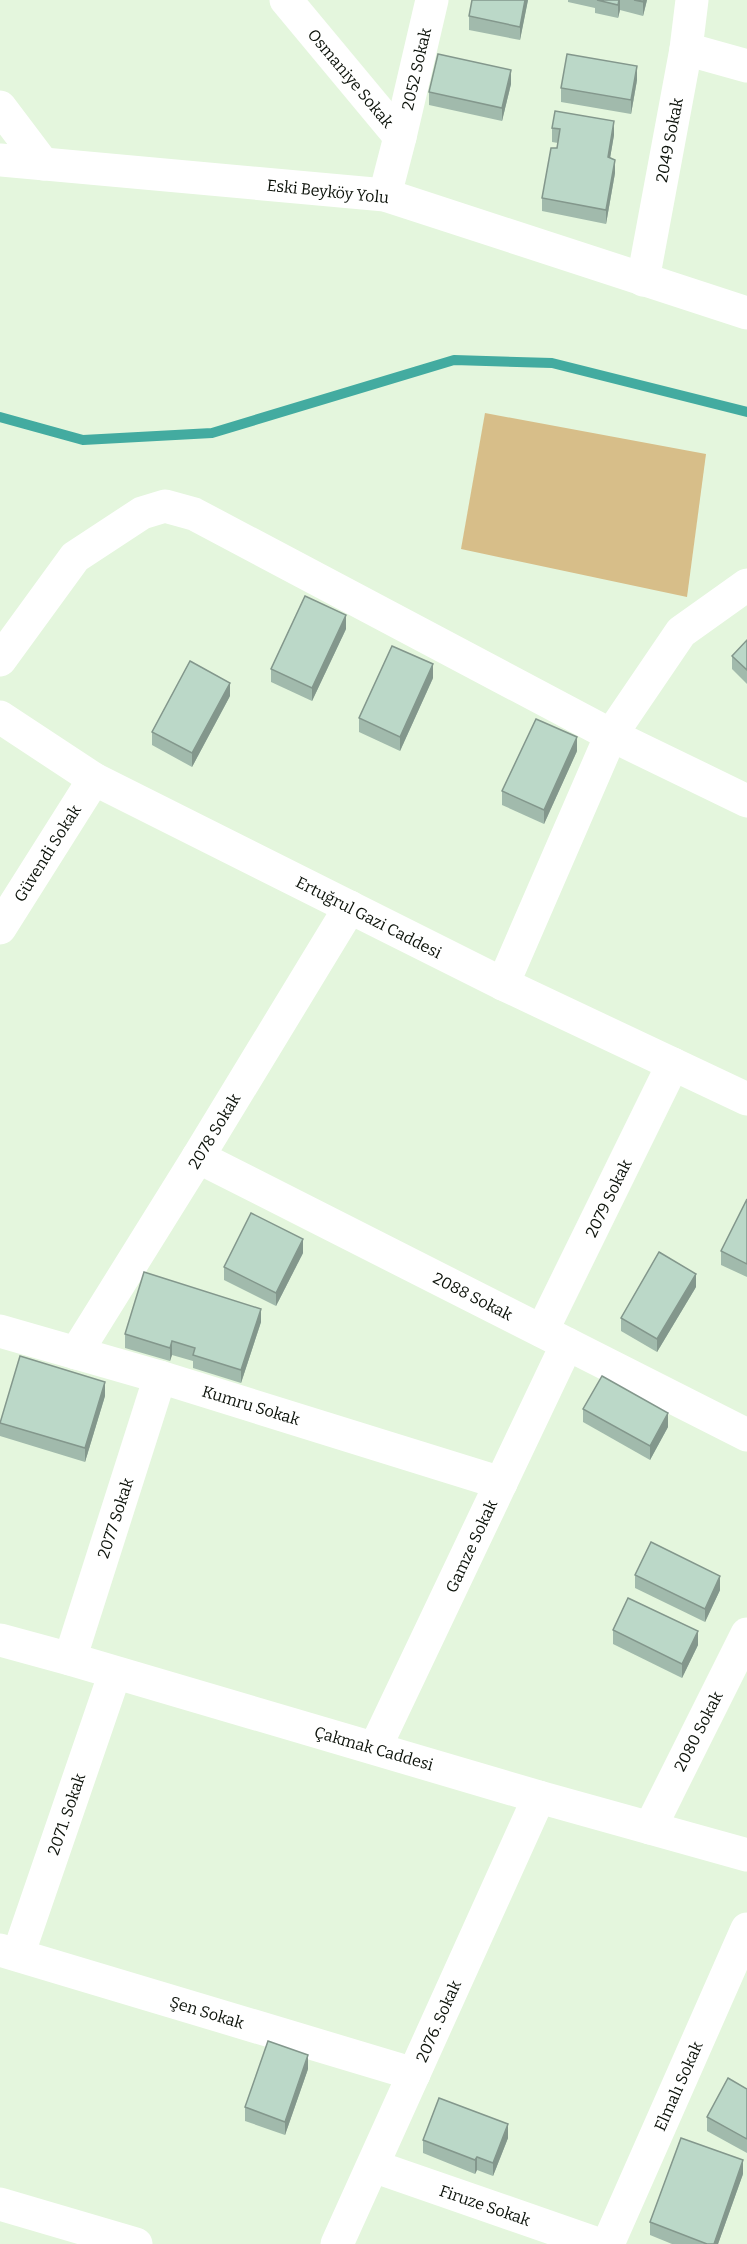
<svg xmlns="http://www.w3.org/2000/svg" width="747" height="2244" font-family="Bitter,serif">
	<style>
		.green { fill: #d7be89 }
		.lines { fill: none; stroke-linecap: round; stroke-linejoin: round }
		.stream { stroke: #43aba0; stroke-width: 10 }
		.street { stroke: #fff; stroke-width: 33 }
		.secondary { stroke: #fff; stroke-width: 33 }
		.wall { fill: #a1baac }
		.shaded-wall { fill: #83978c }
		.building { fill: #bbd8c8; stroke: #83978c; stroke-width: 1.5 }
		.labels { text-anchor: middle; stroke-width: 6; stroke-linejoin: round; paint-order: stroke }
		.street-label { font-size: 16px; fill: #0b1109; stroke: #fff }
	</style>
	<rect width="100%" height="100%" fill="#e4f6dd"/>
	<!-- green -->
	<path class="green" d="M485 413 706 454 687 597 461 549Z"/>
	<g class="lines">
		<!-- stream -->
		<path class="stream" d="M0 417 83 440 212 433 454 360 552 363 747 412"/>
		<!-- street -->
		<g class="street">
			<path d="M286 0 400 137 385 195"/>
			<path d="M686 49 747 66"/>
			<path d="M0 107 43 164"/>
			<path d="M400 137 432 0"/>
			<path d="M0 160 385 195 747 313"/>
			<path d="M643 280 686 49 692 0"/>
			<path d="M0 660 75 557 142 513 165 506 194 514 611 735 747 801"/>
			<path d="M0 928 94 779"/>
			<path d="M503 984 611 735 681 632 747 585"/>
			<path d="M198 1157 747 1435"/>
			<path d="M0 1331 160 1377 501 1483"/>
			<path d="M542 1331 673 1064"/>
			<path d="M76 1353 198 1157 350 907"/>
			<path d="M70 1659 160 1377"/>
			<path d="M375 1748 567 1344"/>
			<path d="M650 1828 747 1634"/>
			<path d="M0 1950 414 2074"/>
			<path d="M18 1955 115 1673"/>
			<path d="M373 2166 598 2244"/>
			<path d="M0 2204 136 2244"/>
			<path d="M337 2244 539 1797"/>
			<path d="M608 2244 747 1929"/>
		</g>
		<!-- secondary -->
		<g class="secondary">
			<path d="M0 717 94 779 503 984 747 1099"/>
			<path d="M0 1640 70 1659 539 1797 747 1855"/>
		</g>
	</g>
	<!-- wall -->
	<g class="wall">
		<path d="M528 0 520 40 469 30V16Z"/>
		<path d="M568 0H647L643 16 620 10 618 18 595 13V8L568 2Z"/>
		<path d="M637 80 631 114 561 102V88Z"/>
		<path d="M511 84 502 121 429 105V92Z"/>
		<path d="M552 128 614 135 610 158 615 173 606 224 542 211V198L558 143 552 142Z"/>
		<path d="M346 629 312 701 271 682V669Z"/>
		<path d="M747 640V684L732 669V656Z"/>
		<path d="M433 678 400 751 359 732V718Z"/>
		<path d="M230 696 192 767 152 745V732Z"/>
		<path d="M577 751 544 824 502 805V791Z"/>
		<path d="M747 1199V1277L721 1265V1251Z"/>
		<path d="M303 1253 276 1306 224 1280V1267Z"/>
		<path d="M696 1287 657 1352 621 1331V1318Z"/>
		<path d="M261 1322 241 1383 193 1368V1361L172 1355 170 1361 125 1348V1334Z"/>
		<path d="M105 1396 85 1462 0 1436V1421Z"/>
		<path d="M583 1409 668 1427 650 1460 583 1422Z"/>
		<path d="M635 1575 720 1590 705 1622 635 1588Z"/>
		<path d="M613 1630 698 1645 682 1678 613 1644Z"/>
		<path d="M308 2069 285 2135 245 2121V2107Z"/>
		<path d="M747 2089V2153L707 2131V2117Z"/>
		<path d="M508 2138 493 2176 477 2170 475 2174 423 2153V2140Z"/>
		<path d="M743 2174 718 2244H672L650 2235V2222Z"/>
	</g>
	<!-- shaded-wall -->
	<g class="shaded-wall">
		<path d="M525 0H528L520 40V27Z"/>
		<path d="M619 0H620V10L618 18V5Z"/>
		<path d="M644 0H647L643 16V2Z"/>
		<path d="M637 66V80L631 114V100Z"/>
		<path d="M511 70V84L502 121V108Z"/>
		<path d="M614 121V135L608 170V157Z"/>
		<path d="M615 160V173L606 224V210Z"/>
		<path d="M346 615V629L312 701V688Z"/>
		<path d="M433 664V678L400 751V737Z"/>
		<path d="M230 683V696L192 767V753Z"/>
		<path d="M577 737V751L544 824V810Z"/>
		<path d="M303 1239V1253L276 1306V1293Z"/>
		<path d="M696 1274V1287L657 1352V1339Z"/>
		<path d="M261 1309V1322L241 1383V1370Z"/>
		<path d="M172 1341V1355L170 1361V1348Z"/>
		<path d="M105 1382V1396L85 1462V1448Z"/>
		<path d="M668 1413V1427L650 1460V1446Z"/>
		<path d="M720 1576V1590L705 1622V1609Z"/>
		<path d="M698 1631V1645L682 1678V1664Z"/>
		<path d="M308 2055V2069L285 2135V2122Z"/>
		<path d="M508 2124V2138L493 2176V2163Z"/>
		<path d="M477 2157V2170L475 2174V2160Z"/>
		<path d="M743 2160V2174L718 2244H714Z"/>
	</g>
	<!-- building -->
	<g class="building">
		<path d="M472 0H525L520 27 469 16Z"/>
		<path d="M597 0H619L618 5Z"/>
		<path d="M634 0H644L643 2Z"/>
		<path d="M438 54 511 70 502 108 429 92Z"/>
		<path d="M567 54 637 66 631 100 561 88Z"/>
		<path d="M555 111 614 121 608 157 615 160 606 210 542 198 551 148H557L560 129 552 128Z"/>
		<path d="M305 596 346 615 312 688 271 669Z"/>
		<path d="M747 640V670L732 656Z"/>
		<path d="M392 646 433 664 400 737 359 718Z"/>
		<path d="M190 661 230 683 192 753 152 732Z"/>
		<path d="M536 719 577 737 544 810 502 791Z"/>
		<path d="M747 1199V1264L721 1251Z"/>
		<path d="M251 1213 303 1239 276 1293 224 1267Z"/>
		<path d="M659 1252 696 1274 657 1339 621 1318Z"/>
		<path d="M144 1272 261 1309 241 1370 193 1355 195 1348 172 1341 170 1348 125 1334Z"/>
		<path d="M20 1356 105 1382 85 1448 0 1423Z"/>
		<path d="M602 1376 668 1413 650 1446 583 1409Z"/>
		<path d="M651 1542 720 1576 705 1609 635 1575Z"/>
		<path d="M628 1598 698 1631 682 1664 613 1630Z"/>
		<path d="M268 2041 308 2055 285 2122 245 2107Z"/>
		<path d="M728 2078 747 2089V2139L707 2117Z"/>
		<path d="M439 2098 508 2124 493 2163 477 2157 475 2160 423 2140Z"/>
		<path d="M681 2138 743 2160 714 2244H707L650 2222Z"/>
	</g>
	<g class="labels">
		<!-- street labels -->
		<g class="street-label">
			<text transform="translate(416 69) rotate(-77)" y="6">2052 Sokak</text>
			<text transform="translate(351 78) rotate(50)" y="6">Osmaniye Sokak</text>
			<text transform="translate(669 140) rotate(-79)" y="6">2049 Sokak</text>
			<text transform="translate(328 191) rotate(6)" y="6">Eski Beyköy Yolu</text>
			<text transform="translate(47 853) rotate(-58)" y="6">Güvendi Sokak</text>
			<text transform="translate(369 917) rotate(27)" y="6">Ertuğrul Gazi Caddesi</text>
			<text transform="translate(214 1131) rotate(-59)" y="6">2078 Sokak</text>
			<text transform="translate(608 1198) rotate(-64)" y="6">2079 Sokak</text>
			<text transform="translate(473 1296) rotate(27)" y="6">2088 Sokak</text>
			<text transform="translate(251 1405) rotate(17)" y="6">Kumru Sokak</text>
			<text transform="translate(115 1518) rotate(-72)" y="6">2077 Sokak</text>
			<text transform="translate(471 1546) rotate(-65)" y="6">Gamze Sokak</text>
			<text transform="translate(698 1731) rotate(-63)" y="6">2080 Sokak</text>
			<text transform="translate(374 1748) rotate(16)" y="6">Çakmak Caddesi</text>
			<text transform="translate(66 1814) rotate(-71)" y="6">2071. Sokak</text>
			<text transform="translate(207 2012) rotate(17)" y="6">Şen Sokak</text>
			<text transform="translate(438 2021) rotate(-66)" y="6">2076. Sokak</text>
			<text transform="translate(678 2086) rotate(-66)" y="6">Elmalı Sokak</text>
			<text transform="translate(485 2205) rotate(19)" y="6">Firuze Sokak</text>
		</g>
	</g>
</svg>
